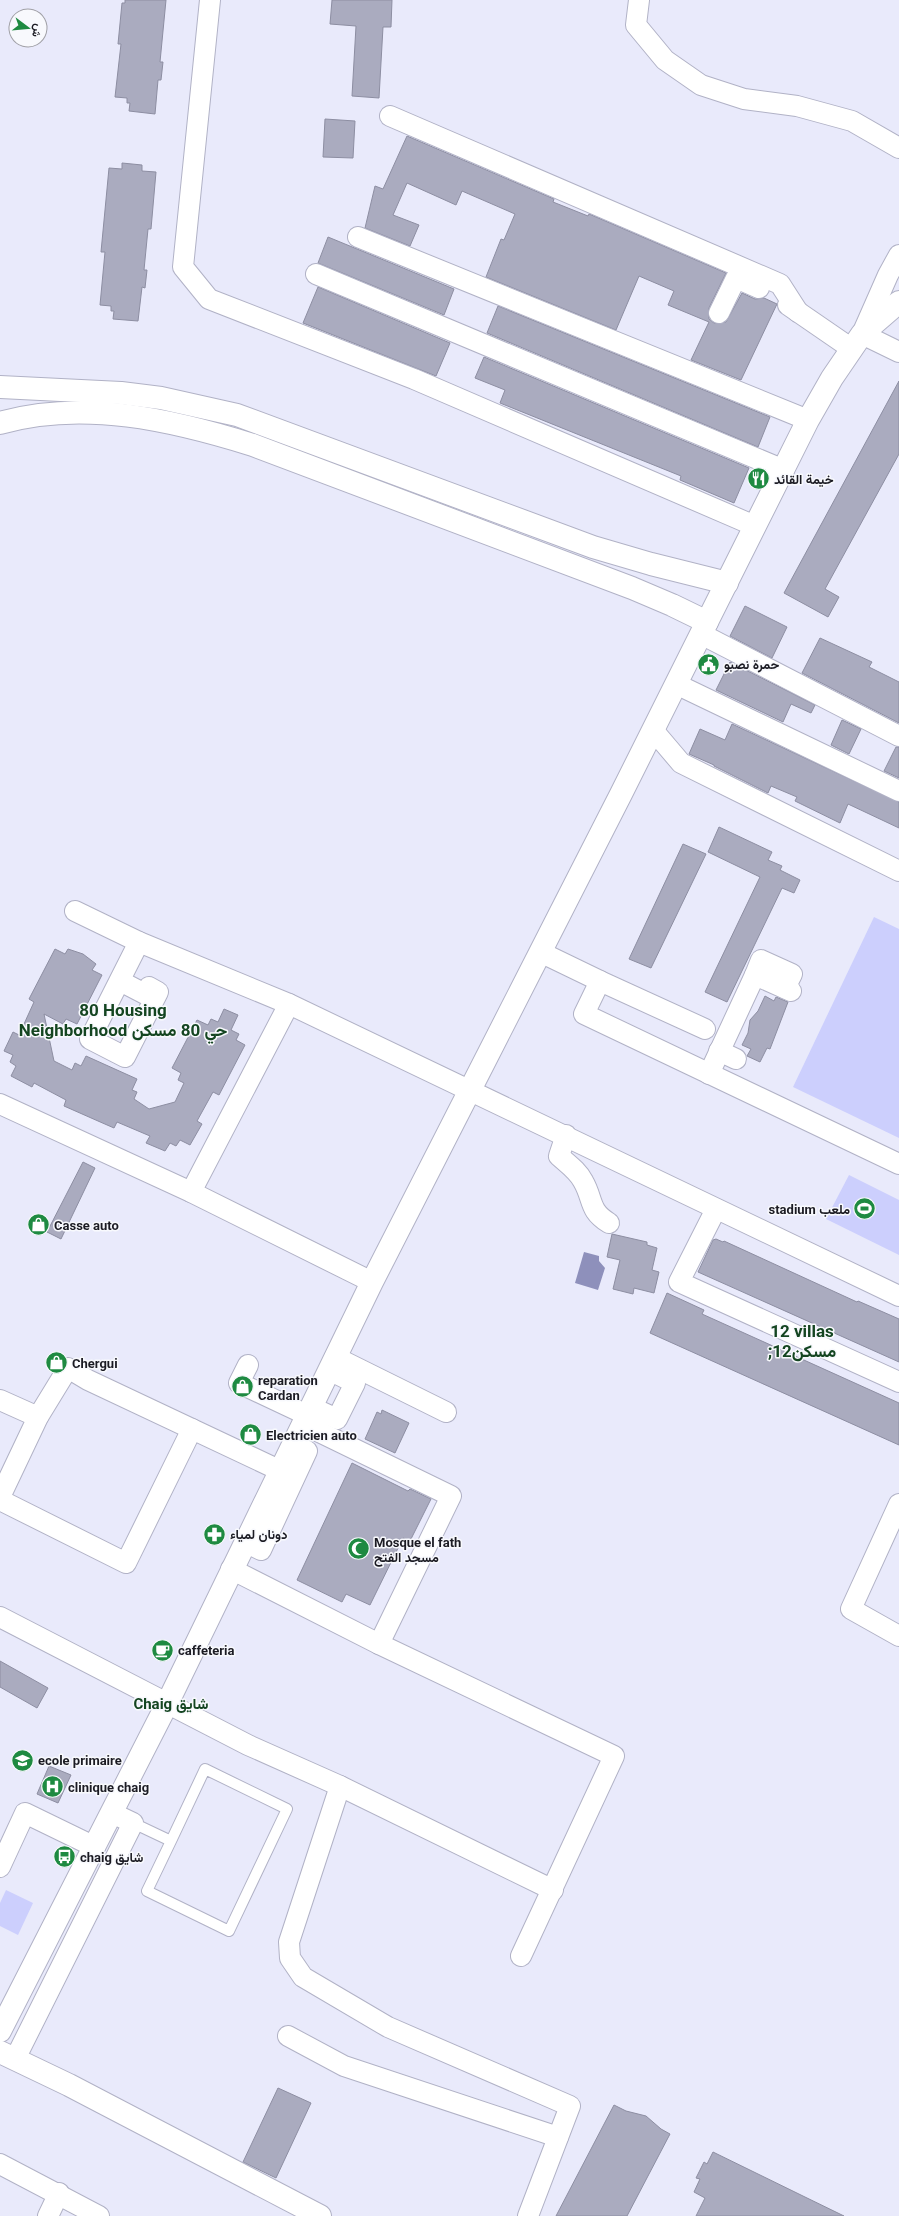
<svg xmlns="http://www.w3.org/2000/svg" width="899" height="2216" font-family="Georgia,Vazirmatn,serif">
	<style>
		.green { fill: #cccffd }
		.water { fill: #8e90bb }
		.building { fill: #aaabbf; stroke: #8d8ea2 }
		.lines { fill: none; stroke-linecap: round; stroke-linejoin: round }
		.lane-casing { stroke: #b1b2c6; stroke-width: 12 }
		.street-casing { stroke: #b1b2c6; stroke-width: 22 }
		.secondary-casing { stroke: #b1b2c6; stroke-width: 24 }
		.lane { stroke: #fff; stroke-width: 10 }
		.street { stroke: #fff; stroke-width: 20 }
		.secondary { stroke: #fff; stroke-width: 22 }
		.labels { text-anchor: middle; stroke-width: 3; stroke-linejoin: round; paint-order: stroke }
		.poi-label { font-size: 13px; font-weight: bold; fill: #1b1b23; stroke: #f8f9fd; text-anchor: start }
		.quarter-label { font-size: 15px; font-weight: bold; fill: #144521; stroke: #f8f9fd }
		.district-label { font-size: 17px; font-weight: bold; fill: #144521; stroke: #f8f9fd }
	</style>
	<rect width="100%" height="100%" fill="#e9eafb"/>
	<!-- green -->
	<g class="green">
		<path d="M874 917 899 929V1138L793 1087Z"/>
		<path d="M849 1175 899 1200V1255L826 1219Z"/>
		<path d="M6 1890 33 1903 18 1935 0 1926V1903Z"/>
	</g>
	<!-- water -->
	<path class="water" d="M584 1252 599 1256V1261L605 1268 598 1290 575 1283Z"/>
	<!-- building -->
	<g class="building">
		<path d="M125 0H166L160 62H163L161 80H158L155 114 129 111 130 103H127V98L115 97 121 44H118L122 3H125Z"/>
		<path d="M332 0H392L391 27H383L379 98 352 96 356 26 330 24Z"/>
		<path d="M325 119 355 121 353 158 323 157Z"/>
		<path d="M407 136 554 199 553 202 588 216 589 214 726 273 709 308V319L714 323 726 322 742 293 755 299 764 298 777 304 741 380 691 360 709 322 668 305 674 291 639 276 616 330 486 277 501 239 504 240 515 214 462 191 456 205 407 183 393 215 419 225 410 246 365 228 375 186 383 189Z"/>
		<path d="M122 163 142 165V171L156 172 151 229H148L144 270H147L145 288 142 287 138 321 113 319 114 311H111V306L100 305 105 252H101L109 168 122 169Z"/>
		<path d="M328 237 454 289 444 315 318 263Z"/>
		<path d="M318 287 450 343 436 376 303 323Z"/>
		<path d="M498 306 770 417 758 447 487 333Z"/>
		<path d="M484 357 749 468 734 503 680 480 681 476 500 403 505 390 475 378Z"/>
		<path d="M899 381V454L825 589 839 597 828 617 784 593Z"/>
		<path d="M745 606 787 627 772 658 730 636Z"/>
		<path d="M820 638 872 662 869 667 899 682V723L802 673Z"/>
		<path d="M730 662 815 705 811 713 791 704 783 722 716 690Z"/>
		<path d="M842 720 861 729 849 754 831 745Z"/>
		<path d="M732 724 899 802V828L848 804 840 823 795 801 797 797 771 786 768 793 714 766V765L689 754 700 729 725 740Z"/>
		<path d="M896 747H899V778L884 771Z"/>
		<path d="M719 827 772 852 768 860 782 866 780 870 800 880 794 893 782 888 727 1002 705 992 760 877 708 852Z"/>
		<path d="M683 844 706 854 651 968 629 959Z"/>
		<path d="M55 949 65 954 68 949 83 954 96 964 92 970 102 975 77 1024 66 1019 63 1024 44 1014 54 1061 72 1070 75 1063 81 1066 86 1056 137 1079 132 1090 137 1092 134 1099 149 1109 175 1102 184 1083 178 1080 181 1073 172 1068 197 1020 208 1025 211 1019 218 1022 224 1009 238 1015 231 1030 239 1034 236 1040 245 1045 219 1095 213 1092 197 1121 202 1124 190 1145 180 1140 176 1146 170 1143 165 1151 146 1143 150 1136 117 1122 114 1128 98 1121 64 1106 66 1100 34 1083 32 1087 11 1076 16 1066 10 1062 13 1055 4 1051 13 1032 19 1035 34 1002 29 999Z"/>
		<path d="M765 996 774 1001 776 997 788 1002 770 1049 767 1048 760 1062 747 1056 751 1049 742 1045 748 1033 750 1020 758 1011Z"/>
		<path d="M83 1162 95 1168 61 1239 47 1232Z"/>
		<path d="M612 1234 647 1242V1245L657 1248 652 1270 659 1272 654 1293 634 1288 633 1294 613 1289 620 1260 607 1257Z"/>
		<path d="M716 1239 723 1242 724 1241 857 1302 858 1301 899 1319V1362L698 1272 713 1240Z"/>
		<path d="M667 1293 704 1310 702 1314 899 1403V1445L650 1333Z"/>
		<path d="M382 1410 409 1423 395 1453 365 1439 377 1412 381 1414Z"/>
		<path d="M352 1463 408 1491 410 1489 431 1499 410 1541 403 1538 370 1605 346 1594 342 1602 297 1580Z"/>
		<path d="M0 1661 48 1688 37 1708 0 1687Z"/>
		<path d="M49 1766 71 1775 58 1803 37 1794Z"/>
		<path d="M278 2088 311 2103 276 2178 243 2162Z"/>
		<path d="M614 2105 626 2111 646 2116 661 2129 670 2134 627 2216H556Z"/>
		<path d="M713 2152 805 2197 844 2216H696L705 2198 694 2192 700 2179 696 2178 704 2162 707 2164Z"/>
	</g>
	<g class="lines">
		<defs>
			<path id="lane" d="M133 1823 171 1841 147 1891 229 1931 287 1809 205 1769 171 1841"/>
			<g id="street">
				<path d="M210 0 183 267 209 299 414 379 755 526"/>
				<path d="M639 0 636 25 665 60 701 85 744 99 797 106 852 121 899 148"/>
				<path d="M390 116 780 284 798 312"/>
				<path d="M358 237 808 420"/>
				<path d="M899 255 888 275 862 334 899 352"/>
				<path d="M316 274 784 470"/>
				<path d="M788 305 852 349"/>
				<path d="M719 313 736 278 759 288"/>
				<path d="M701 634 899 736"/>
				<path d="M676 684 899 791"/>
				<path d="M653 730 681 763 899 871"/>
				<path d="M75 911 139 942 289 1004 899 1296"/>
				<path d="M540 952 600 981 584 1014 899 1164"/>
				<path d="M755 975 761 960 792 974 785 988"/>
				<path d="M120 981 145 994 149 987 158 992 125 1057 90 1039 139 942"/>
				<path d="M600 981 705 1029"/>
				<path d="M719 1051 736 1059"/>
				<path d="M709 1074 755 975 791 991"/>
				<path d="M0 1104 191 1192 372 1282"/>
				<path d="M566 1135 559 1156C568 1164 578 1171 583 1181 594 1200 588 1210 609 1223"/>
				<path d="M191 1192 289 1004"/>
				<path d="M716 1209 679 1282 899 1382"/>
				<path d="M335 1357 446 1412"/>
				<path d="M248 1365 239 1383 307 1415"/>
				<path d="M0 1400 38 1417"/>
				<path d="M311 1407 337 1419 355 1383 329 1370"/>
				<path d="M303 1424 451 1496 379 1644"/>
				<path d="M0 1497 38 1417 68 1368 88 1380 281 1471"/>
				<path d="M0 1500 126 1563 192 1429"/>
				<path d="M899 1504 851 1609 899 1636"/>
				<path d="M245 1542 261 1550 307 1451 293 1444"/>
				<path d="M231 1569 379 1644 614 1756 521 1956"/>
				<path d="M0 1617 248 1745 340 1786 553 1890"/>
				<path d="M340 1786 289 1942 290 1958 303 1977 388 2027 570 2106 528 2216"/>
				<path d="M0 1867 25 1813 95 1847"/>
				<path d="M288 2036 344 2066 558 2137"/>
				<path d="M15 2059 133 1823 112 1813"/>
				<path d="M0 2164 99 2216"/>
				<path d="M48 2216 59 2193"/>
			</g>
			<g id="secondary">
				<path d="M0 387 121 393 161 398 237 415 593 547 651 564 727 583"/>
				<path d="M0 423C83 399 173 420 253 445L632 588 672 605 707 622"/>
				<path d="M0 2031 167 1704 372 1282 621 794 808 420 832 378 862 334 899 302"/>
				<path d="M0 2052 69 2085 320 2216"/>
			</g>
		</defs>
		<!-- lane casing -->
		<use href="#lane" class="lane-casing"/>
		<!-- street casing -->
		<use href="#street" class="street-casing"/>
		<!-- secondary casing -->
		<use href="#secondary" class="secondary-casing"/>
		<!-- lane -->
		<use href="#lane" class="lane"/>
		<!-- street -->
		<use href="#street" class="street"/>
		<!-- secondary -->
		<use href="#secondary" class="secondary"/>
	</g>
	<!-- icons -->
	<defs>
		<symbol id="restaurant-disc" viewBox="-11 -11 22 22"><circle r="9.5" fill="#1e8a41" stroke="#f8f9fd"/><path d="M-5-6h1v4h1v-4h1v4h1v-4h1v5L-1.5 .5V6h-2V.5L-5-1ZM5-6V6H3V1.5H1.5Q1.5-4 5-6Z" fill="#fff"/></symbol>
		<symbol id="civic-disc" viewBox="-11 -11 22 22"><circle r="9.5" fill="#1e8a41" stroke="#f8f9fd"/><path d="M-.6-6.5H3V-4.5H.6V-3L4-1V1h2V6H-6V1h2V-1L-.6-3ZM-1.2 2.5V6h2.4V2.5Z" fill="#fff"/></symbol>
		<symbol id="stadium-disc" viewBox="-11 -11 22 22"><circle r="9.5" fill="#1e8a41" stroke="#f8f9fd"/><path d="M0-5a6.5 5 0 1 0 0 10a6.5 5 0 1 0 0-10ZM-3.5-1.8h7v3.6h-7Z" fill="#fff"/></symbol>
		<symbol id="shop-disc" viewBox="-11 -11 22 22"><circle r="9.5" fill="#1e8a41" stroke="#f8f9fd"/><path d="M-5-2.5h2.3a2.7 3.5 0 0 1 5.4 0H5L5.5 6h-11ZM-1.5-2.5h3a1.5 2.3 0 0 0-3 0Z" fill="#fff"/></symbol>
		<symbol id="pharmacy-disc" viewBox="-11 -11 22 22"><circle r="9.5" fill="#1e8a41" stroke="#f8f9fd"/><path d="M-2-6h4v4h4v4h-4v4h-4v-4h-4v-4h4Z" fill="#fff"/></symbol>
		<symbol id="mosque-disc" viewBox="-11 -11 22 22"><circle r="9.5" fill="#1e8a41" stroke="#f8f9fd"/><path d="M3.5-4.9A6 6 0 1 0 3.5 4.9A5 5 0 1 1 3.5-4.9Z" fill="#fff"/></symbol>
		<symbol id="cafe-disc" viewBox="-11 -11 22 22"><circle r="9.5" fill="#1e8a41" stroke="#f8f9fd"/><path d="M-5.5-4.5H6V0H3Q3 3.5 0 3.5H-2.5Q-5.5 3.5-5.5 0ZM3-3.2v2h1.7v-2ZM-6 4.5H4V6H-6Z" fill="#fff"/></symbol>
		<symbol id="school-disc" viewBox="-11 -11 22 22"><circle r="9.5" fill="#1e8a41" stroke="#f8f9fd"/><path d="M0-5L7-2L0 1L-7-2ZM-4 1L0 2.5L4 1V4Q0 6-4 4Z" fill="#fff"/></symbol>
		<symbol id="hospital-disc" viewBox="-11 -11 22 22"><circle r="9.5" fill="#1e8a41" stroke="#f8f9fd"/><path d="M-5-5h3v3.5h4V-5h3V5h-3V1.5h-4V5h-3Z" fill="#fff"/></symbol>
		<symbol id="bus-disc" viewBox="-11 -11 22 22"><circle r="9.5" fill="#1e8a41" stroke="#f8f9fd"/><path d="M-5-6H5V4H4V6H2V4H-2V6H-4V4H-5ZM-3.5-4V0h7V-4ZM-3.5 1.2v1.5H-2V1.2ZM2 1.2v1.5H3.5V1.2Z" fill="#fff"/></symbol>
	</defs>
	<g fill-rule="evenodd">
		<use href="#restaurant-disc" x="746" y="466" width="25" height="25"/>
		<use href="#civic-disc" x="696" y="652" width="25" height="25"/>
		<use href="#stadium-disc" x="852" y="1196" width="25" height="25"/>
		<use href="#shop-disc" x="26" y="1212" width="25" height="25"/>
		<use href="#shop-disc" x="44" y="1350" width="25" height="25"/>
		<use href="#shop-disc" x="230" y="1374" width="25" height="25"/>
		<use href="#shop-disc" x="238" y="1422" width="25" height="25"/>
		<use href="#pharmacy-disc" x="202" y="1522" width="25" height="25"/>
		<use href="#mosque-disc" x="346" y="1536" width="25" height="25"/>
		<use href="#cafe-disc" x="150" y="1638" width="25" height="25"/>
		<use href="#school-disc" x="10" y="1748" width="25" height="25"/>
		<use href="#hospital-disc" x="40" y="1774" width="25" height="25"/>
		<use href="#bus-disc" x="52" y="1844" width="25" height="25"/>
	</g>
	<g class="labels">
		<!-- poi labels -->
		<g class="poi-label">
			<text x="774" y="484">خيمة القائد</text>
			<text x="724" y="669">حمرة نصبو</text>
			<text x="850" y="1214" text-anchor="end">stadium ملعب</text>
			<text x="54" y="1230">Casse auto</text>
			<text x="72" y="1368">Chergui</text>
			<text x="258" y="1385">reparation<tspan x="258" dy="15">Cardan</tspan></text>
			<text x="266" y="1440">Electricien auto</text>
			<text x="230" y="1539">دونان لمياء</text>
			<text x="374" y="1547">Mosque el fath<tspan x="374" dy="15">مسجد الفتح</tspan></text>
			<text x="178" y="1655">caffeteria</text>
			<text x="38" y="1765">ecole primaire</text>
			<text x="68" y="1792">clinique chaig</text>
			<text x="80" y="1862">chaig شايق</text>
		</g>
		<!-- quarter labels -->
		<g class="quarter-label">
			<text x="171" y="1709">Chaig شايق</text>
		</g>
		<!-- district labels -->
		<g class="district-label">
			<text x="123" y="1016">80 Housing<tspan x="123" dy="20">Neighborhood حي 80 مسكن</tspan></text>
			<text x="802" y="1337">12 villas<tspan x="802" dy="20">;12مسكن</tspan></text>
		</g>
	</g>
	<!-- north arrow -->
	<g transform="translate(28 28) rotate(106)"><circle r="19" fill="#f8f9fd" stroke="#a0a0a6"/>
	<path d="M0-3L7 15L0 10L-7 15Z" fill="#1e8a41"/>
	<text y="-6" font-size="11" font-weight="bold" text-anchor="middle" fill="#1b1b23">ش</text>
	</g>
</svg>
